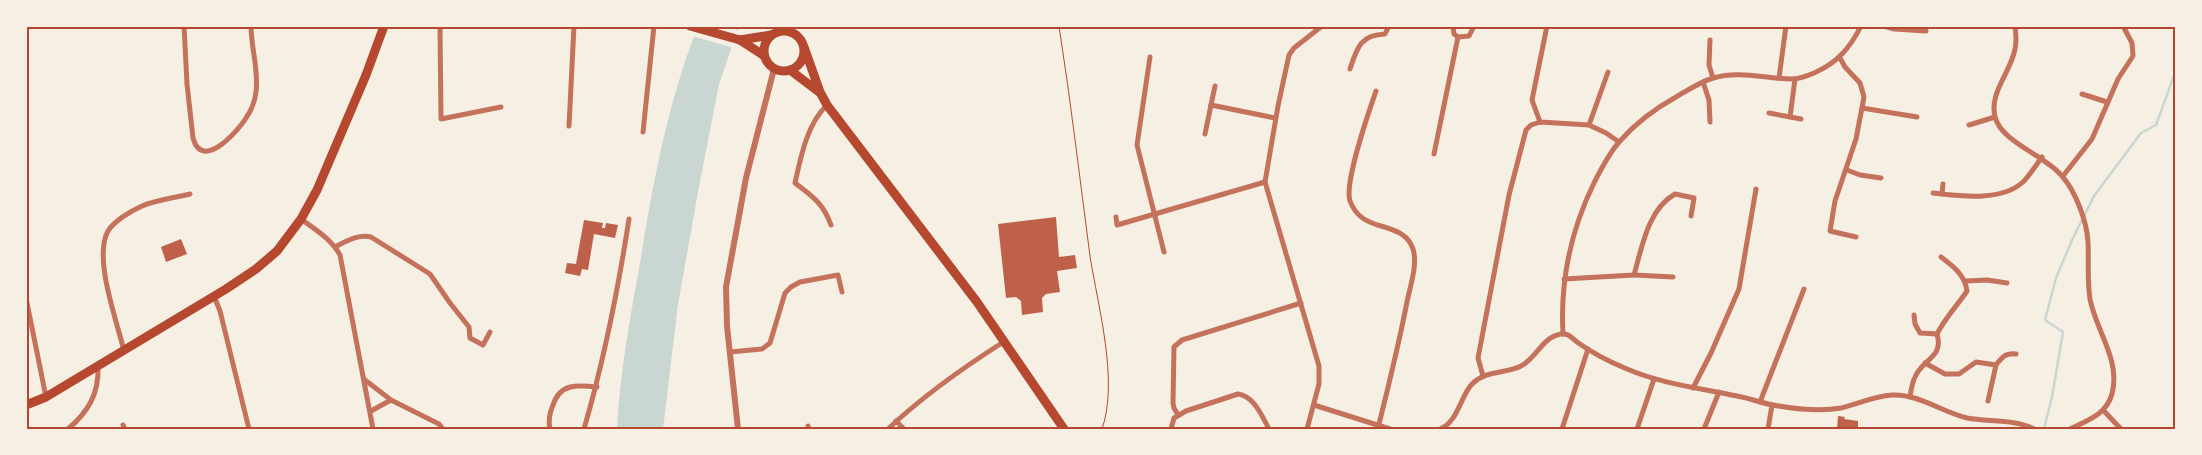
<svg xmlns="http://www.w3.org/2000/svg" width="2202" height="455" font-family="'Sofia Sans Condensed',sans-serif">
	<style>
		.water { fill: #c9d6d2 }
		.pier { fill: #f6efe4 }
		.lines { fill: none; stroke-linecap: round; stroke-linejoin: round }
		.stream { stroke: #c9d6d2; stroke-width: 2.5 }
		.building { fill: #bf614a }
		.path { stroke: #b5482f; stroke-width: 1 }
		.minor { stroke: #c5725c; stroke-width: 5 }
		.tertiary { stroke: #c5725c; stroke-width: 6 }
		.primary { stroke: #b5482f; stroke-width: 9 }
		.trunk { stroke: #b5482f; stroke-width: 9 }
		.neatline { fill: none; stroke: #b5482f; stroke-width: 2 }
	</style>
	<rect width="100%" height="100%" fill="#f6efe4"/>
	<!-- water -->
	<path class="water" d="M698 26H739L719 84 698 192 678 304 663 429H617C620 373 630 318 640 263 653 182 668 102 698 26Z"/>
	<!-- pier -->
	<path class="pier" d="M695 26H725L740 31 734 48 692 36Z"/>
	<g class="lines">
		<!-- stream -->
		<path class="stream" d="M2044 429 2052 397 2063 332 2045 320 2056 278 2072 240 2094 196 2141 133 2156 125 2176 70"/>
	</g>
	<!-- building -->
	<g class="building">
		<path d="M1056 217 1059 257 1075 255 1077 268 1057 271 1060 292 1046 294 1042 298 1043 312 1022 315 1021 301 1016 297 1006 298 998 224Z"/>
		<path d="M584 220 603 223 602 228H605L606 223 618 225 615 238 594 234 588 270 582 269 580 276 565 273 567 263 576 264Z"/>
		<path d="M181 239 187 254 166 262 161 247Z"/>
		<path d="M1838 416 1845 417 1844 419 1858 421V429H1837Z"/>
	</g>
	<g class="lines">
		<!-- path -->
		<path class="path" d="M1059 26C1071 103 1080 180 1090 256 1098 307 1119 381 1102 429"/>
		<!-- minor -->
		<g class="minor">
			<path d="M184 26 187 84 193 138C202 172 238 131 246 118 251 111 255 100 256 92 259 70 251 48 251 26"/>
			<path d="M440 26 441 119 501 107"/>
			<path d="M1884 26 1894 29 1926 31"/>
			<path d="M2015 26C2016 34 2017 41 2015 49 2011 72 1989 92 1995 117 2002 143 2045 155 2062 176 2076 192 2087 222 2088 242 2089 261 2087 280 2090 299 2096 331 2121 360 2112 394 2106 415 2088 420 2070 429"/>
			<path d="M1458 37 1469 36 1474 26"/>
			<path d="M1710 40 1709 65 1713 78"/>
			<path d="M1150 57 1137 145 1164 252"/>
			<path d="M1840 58 1845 67 1860 83 1864 97 1856 139 1835 201 1830 231 1856 237"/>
			<path d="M1350 69C1357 48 1360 35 1385 34L1389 26"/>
			<path d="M1779 78 1786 26"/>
			<path d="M1703 82 1709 100 1710 122"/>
			<path d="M1376 91C1369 111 1344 184 1350 201 1356 217 1367 222 1381 226 1395 230 1408 234 1413 249 1418 265 1410 286 1407 302 1399 343 1389 384 1379 424"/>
			<path d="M2082 94 2107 102"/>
			<path d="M827 105C807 124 801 156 795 183 813 197 823 203 831 225"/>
			<path d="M1211 105 1215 86"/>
			<path d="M1862 108 1917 117"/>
			<path d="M1769 113 1801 119"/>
			<path d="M1790 117 1795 79"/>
			<path d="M1540 122 1532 100 1547 26"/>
			<path d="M1589 125 1608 72"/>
			<path d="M1969 125 1995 117"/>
			<path d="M569 126 574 26"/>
			<path d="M643 132 654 26"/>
			<path d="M1205 134 1211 105 1275 118"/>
			<path d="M1434 154 1458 37 1454 34 1453 26"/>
			<path d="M1847 170 1860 175 1881 178"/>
			<path d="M2063 176 2092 139 2118 79 2133 56 2132 43 2123 26"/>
			<path d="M1933 193C1960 196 2001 202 2023 182 2030 175 2036 165 2042 157"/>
			<path d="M1942 194 1943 184"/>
			<path d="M1116 217 1117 225 1265 182"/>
			<path d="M301 219C316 230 331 239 340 255L373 429"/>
			<path d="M335 247C347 241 358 234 371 237L430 274 450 303 469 327 470 338 483 345 490 332"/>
			<path d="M1634 275 1673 277"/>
			<path d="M1564 279 1634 275C1642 247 1648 209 1675 194L1694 198 1691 216"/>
			<path d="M1966 281 1987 280 2007 283"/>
			<path d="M214 296 220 311 249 429"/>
			<path d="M26 298 46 397"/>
			<path d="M1914 315 1915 324 1920 333 1937 334"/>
			<path d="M1563 334C1560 280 1570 232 1594 183 1601 169 1609 153 1620 141 1635 124 1656 108 1676 97 1688 90 1700 82 1713 78 1741 70 1765 79 1792 79 1800 79 1807 76 1814 73 1837 63 1850 48 1861 26"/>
			<path d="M124 351C117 321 93 258 108 231 114 221 131 211 142 206 156 200 174 198 190 194"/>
			<path d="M730 352 762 349 770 343 785 293 791 287 800 282 838 275 842 292"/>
			<path d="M1925 363 1945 374H1959L1976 362 1996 365C2002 357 2005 353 2016 354"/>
			<path d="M1483 376 1478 358 1509 195 1526 130 1531 125 1540 122 1589 125 1606 133 1619 142"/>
			<path d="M365 380 391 400 439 424 443 429"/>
			<path d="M1693 388 1711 353 1739 289 1756 189"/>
			<path d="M1910 397C1911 390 1912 383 1915 377 1923 358 1944 358 1937 334 1945 318 1957 306 1967 291 1965 275 1953 266 1941 257"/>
			<path d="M1988 401 1996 365"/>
			<path d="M1760 402 1804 289"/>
			<path d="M1314 405 1390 429"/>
			<path d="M371 411 391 400"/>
			<path d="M2104 411 2121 429"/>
			<path d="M1178 415 1174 408 1173 403 1174 347 1182 340 1301 303"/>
			<path d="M896 421 904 429"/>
			<path d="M123 425 125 429"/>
			<path d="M808 426 809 429"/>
			<path d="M68 429C88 412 99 394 98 367"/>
			<path d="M550 429C548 421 550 412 553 405 560 383 578 385 597 387"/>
			<path d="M584 429C604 360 618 290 629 219"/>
			<path d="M888 429C924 395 964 367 1005 341"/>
			<path d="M1171 429 1174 418 1186 411 1238 394C1254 396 1262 416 1269 429"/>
			<path d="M1307 429 1319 384V366L1265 182 1278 106 1289 55 1294 48 1322 26"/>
			<path d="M1440 429C1458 422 1460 397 1472 384 1486 370 1505 374 1521 366 1537 358 1542 337 1561 334 1569 333 1572 338 1577 342 1592 353 1610 362 1627 369 1662 384 1700 388 1737 396 1749 398 1761 403 1773 405 1795 409 1819 412 1841 408 1858 404 1874 396 1892 395 1920 394 1941 412 1967 418 1989 422 2015 419 2034 429"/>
			<path d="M1562 429 1588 349"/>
			<path d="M1637 429 1654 379"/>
			<path d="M1704 429 1719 392"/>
			<path d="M1768 429 1772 405"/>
		</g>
		<!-- tertiary -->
		<path class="tertiary" d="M738 429 727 326 726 287 746 178 774 69"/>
		<!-- primary -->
		<g class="primary">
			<path d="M690 26 740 40 763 55"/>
			<circle cx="784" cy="51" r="20"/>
			<path d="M740 40 771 35"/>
			<path d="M804 47 820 92 827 105 977 302 1064 429"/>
			<path d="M790 70 819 92"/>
		</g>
		<!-- trunk -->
		<path class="trunk" d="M26 405 46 397 226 289 256 269 277 251 301 219 317 190 366 75 384 26"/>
	</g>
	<!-- border -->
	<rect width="2202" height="455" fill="none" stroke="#f6efe4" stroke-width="55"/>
	<rect x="28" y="28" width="2146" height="400" class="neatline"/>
</svg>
